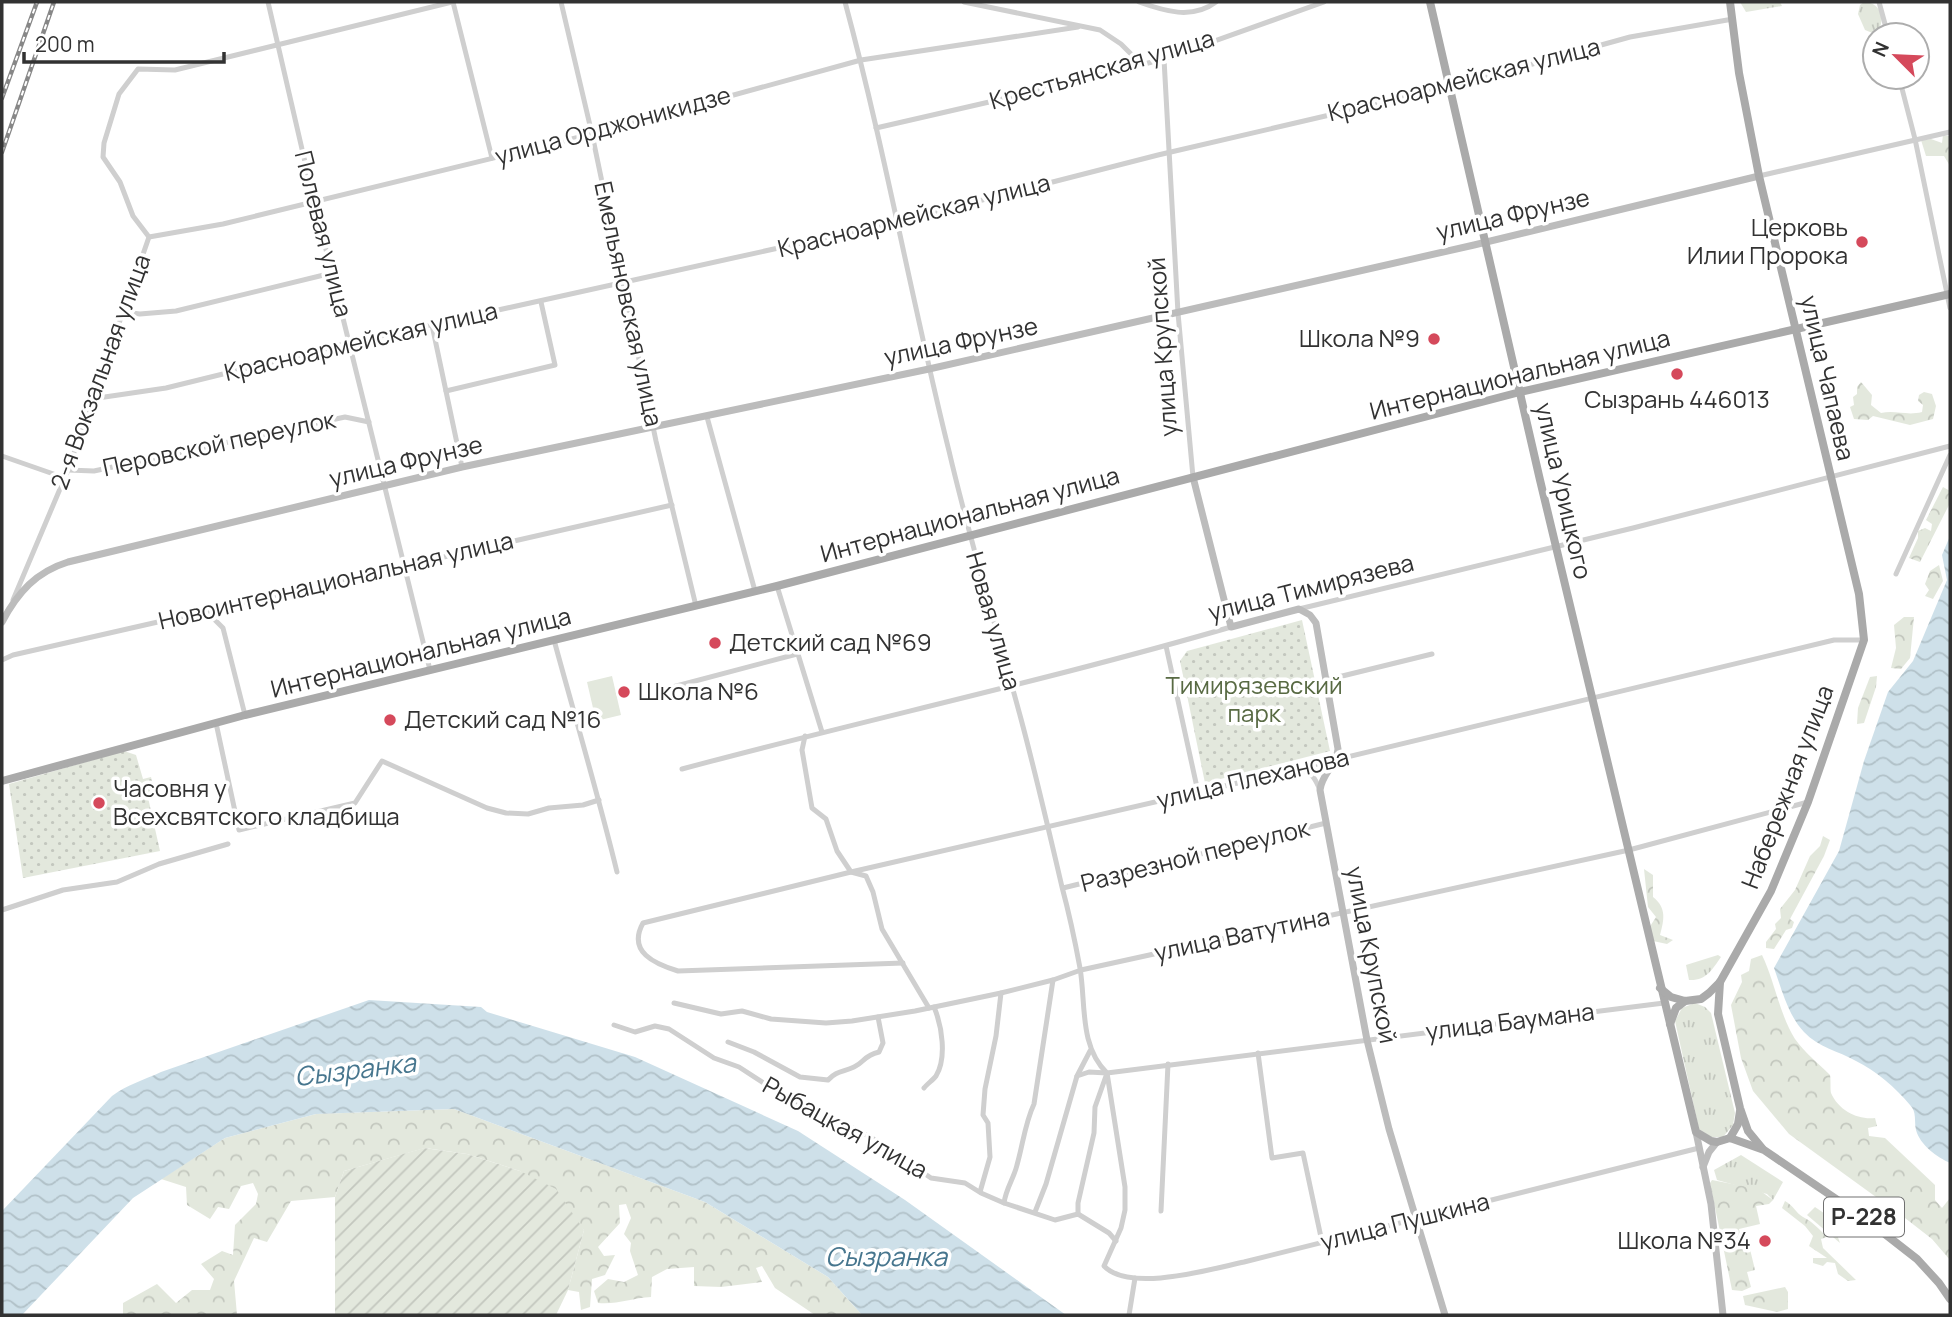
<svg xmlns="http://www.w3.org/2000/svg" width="1952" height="1317" font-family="Manrope,sans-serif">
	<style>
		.grass { fill: url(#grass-tufts) }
		.forest { fill: url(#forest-crowns) }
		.park { fill: url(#park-dots) }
		.garden { fill: url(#garden-furrows) }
		.pitch { fill: #e3e8dd }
		.water { fill: url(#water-waves) }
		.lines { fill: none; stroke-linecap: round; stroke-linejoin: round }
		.street { stroke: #cfcfcf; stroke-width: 5 }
		.secondary { stroke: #bcbcbc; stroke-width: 7 }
		.primary { stroke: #aaa; stroke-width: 8 }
		.rail-casing { stroke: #878787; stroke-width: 4.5 }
		.rail { stroke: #fff; stroke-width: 2; stroke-dasharray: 5; stroke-linecap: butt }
		.poi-dot { fill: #d5495b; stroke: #fff; stroke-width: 2.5 }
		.labels { text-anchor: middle; stroke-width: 7; stroke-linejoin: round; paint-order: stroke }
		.shield { fill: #fff; stroke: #707070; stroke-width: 2 }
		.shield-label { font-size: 23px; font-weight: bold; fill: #323232 }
		.street-label { font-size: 24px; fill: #323232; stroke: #fff }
		.poi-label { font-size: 24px; fill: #323232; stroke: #fff; text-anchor: start }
		.park-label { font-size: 24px; fill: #586a43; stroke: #fff }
		.water-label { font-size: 26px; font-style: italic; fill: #47768e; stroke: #fff }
	</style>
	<defs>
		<pattern id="grass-tufts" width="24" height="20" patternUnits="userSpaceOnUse" patternTransform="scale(1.75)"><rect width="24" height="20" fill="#e3e8dd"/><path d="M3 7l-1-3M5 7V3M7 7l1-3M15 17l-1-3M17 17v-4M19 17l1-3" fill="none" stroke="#c3c7be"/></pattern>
		<pattern id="forest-crowns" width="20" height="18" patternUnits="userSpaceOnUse" patternTransform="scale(1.75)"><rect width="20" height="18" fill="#e3e8dd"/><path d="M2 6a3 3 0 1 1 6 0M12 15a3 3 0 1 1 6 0" fill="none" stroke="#c3c7be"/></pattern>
		<pattern id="park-dots" width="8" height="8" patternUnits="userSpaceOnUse" patternTransform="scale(1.75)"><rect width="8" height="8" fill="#e3e8dd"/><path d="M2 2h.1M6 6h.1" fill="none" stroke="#c3c7be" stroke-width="1.8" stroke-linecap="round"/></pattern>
		<pattern id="garden-furrows" width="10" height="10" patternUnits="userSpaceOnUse" patternTransform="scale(1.75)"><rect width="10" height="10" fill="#e3e8dd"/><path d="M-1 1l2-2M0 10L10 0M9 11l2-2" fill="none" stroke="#c3c7be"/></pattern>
		<pattern id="water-waves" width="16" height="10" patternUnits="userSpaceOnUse" patternTransform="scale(1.75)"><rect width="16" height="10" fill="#cee0e9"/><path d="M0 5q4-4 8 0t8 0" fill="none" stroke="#b1c1c8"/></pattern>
	</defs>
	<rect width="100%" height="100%" fill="#fff"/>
	<!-- grass -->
	<g class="grass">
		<path d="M1740 2H1780L1782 6 1746 12Z"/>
		<path d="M1864 2C1882 2 1887 23 1875 34L1865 30 1858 14 1860 5Z"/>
		<path d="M1718 955 1721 957C1712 970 1706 981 1689 980L1686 965Z"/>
		<path d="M1695 1003 1705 1007 1711 1013 1735 1113 1733 1125 1723 1137H1711L1699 1129 1675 1021 1682 1008Z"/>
		<path d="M1741 1155 1783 1182 1773 1200 1767 1194 1717 1180 1714 1170Z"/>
		<path d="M1815 1207 1831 1218 1840 1243 1807 1215Z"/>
	</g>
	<!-- forest -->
	<g class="forest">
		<path d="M1943 135 1950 136V166L1944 156H1926L1921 140 1931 139 1942 143Z"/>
		<path d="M1861 382 1872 395 1871 405 1881 413C1896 410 1907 416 1922 412L1923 405 1918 401 1919 395 1924 392 1932 394 1936 406 1933 419 1910 425 1873 416 1868 420 1854 419 1850 407 1854 405 1853 397 1857 394V387Z"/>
		<path d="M1943 487 1950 491V503L1920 562 1909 558 1918 538V531L1925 528 1931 531 1932 524 1926 520Z"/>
		<path d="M1939 565 1943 581 1933 599 1925 596 1929 590 1925 584 1930 571Z"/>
		<path d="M1904 617H1914L1910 658 1901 669 1891 668 1896 648 1894 625Z"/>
		<path d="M1877 676 1876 687 1864 723 1857 724 1858 708 1870 677Z"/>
		<path d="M1823 836 1830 840 1824 856 1790 919 1794 922 1792 928 1786 930 1774 949 1766 948V942L1776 929 1775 924 1781 918 1780 909 1795 890 1810 856 1820 846Z"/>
		<path d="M1644 869 1653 875V897C1667 908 1664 920 1660 935L1673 940 1667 944 1653 941 1649 928 1656 917 1648 907Z"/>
		<path d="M1762 955C1775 982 1779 1013 1795 1039 1804 1052 1819 1064 1830 1075 1831 1081 1830 1089 1831 1093 1839 1111 1858 1120 1875 1118L1877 1126 1868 1128 1869 1136 1885 1138 1935 1185V1200L1942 1208 1950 1198V1260L1932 1239 1905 1218 1789 1134 1753 1091 1741 1058 1731 1005 1742 982 1741 975 1749 971 1751 959Z"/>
		<path d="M454 1109 705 1202 828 1277 862 1315H815L775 1288 762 1266 756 1268 762 1282 721 1287 694 1286V1267L667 1269 652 1277 651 1297C632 1298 616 1305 598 1303L594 1291 608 1279 624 1282 638 1275 630 1251 631 1243 624 1234 631 1218 626 1204 619 1205 620 1223 598 1247 604 1256 615 1255 605 1275 592 1279 590 1307 581 1310 579 1292 568 1290 584 1230 520 1171 467 1154 425 1148 344 1171 335 1197 291 1201 267 1242 254 1238 234 1281 237 1315H123V1303L157 1284 176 1303 192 1290H210L214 1279 201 1264 222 1251 233 1255 235 1225 256 1204 258 1194 253 1183 241 1186 229 1209 218 1207 210 1219 187 1205 186 1187 161 1179 225 1138 316 1114Z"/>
		<path d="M1712 1180 1758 1189 1773 1200 1769 1204 1756 1206 1760 1224 1739 1229 1743 1246 1749 1245 1755 1270 1747 1272 1751 1287 1742 1291 1732 1290 1710 1183Z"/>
		<path d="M1785 1201C1793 1205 1796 1213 1803 1217 1813 1222 1819 1229 1827 1237L1821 1239 1823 1248 1856 1280 1848 1281 1838 1274 1835 1263 1827 1262 1823 1266 1813 1263V1258H1827L1809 1246 1813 1236 1805 1226 1782 1208Z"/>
		<path d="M1785 1287 1788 1292V1309L1777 1312 1745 1305 1743 1296Z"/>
	</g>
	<!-- park -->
	<g class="park">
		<path d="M1302 620 1330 751 1205 783 1180 661 1187 651Z"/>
		<path d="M124 751 136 755 143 779 151 777 154 790 147 793 160 851 23 878 9 784Z"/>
	</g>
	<!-- garden -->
	<path class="garden" d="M424 1148 467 1154 520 1171 556 1189 584 1230 568 1290 556 1315H335V1197L344 1171Z"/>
	<!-- pitch -->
	<path class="pitch" d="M612 676 621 715 596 721 587 682Z"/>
	<!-- water -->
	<g class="water">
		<path d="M1950 536V1163C1937 1157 1920 1145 1916 1130 1914 1121 1917 1112 1910 1105 1895 1087 1876 1071 1856 1061 1838 1051 1818 1047 1804 1032 1788 1015 1782 990 1774 968L1839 851 1864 761 1888 692 1913 661 1947 580 1942 555Z"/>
		<path d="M369 1000 481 1007 487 1012 635 1057 798 1131 905 1200 1066 1315H862L828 1277 705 1202 454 1109 316 1114 225 1138 133 1198 22 1315H2V1211L112 1096C126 1085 144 1080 161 1072Z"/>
	</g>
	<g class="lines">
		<!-- street -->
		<g class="street">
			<path d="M268 2 314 201 430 670"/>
			<path d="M453 2 492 158"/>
			<path d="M561 2 592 134 656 441 696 606"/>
			<path d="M845 2C885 150 912 302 949 451 970 541 997 630 1021 719 1036 775 1049 831 1062 887 1069 913 1075 941 1080 968 1086 1003 1079 1046 1107 1073"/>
			<path d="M964 2 1100 30 1121 44 1142 65"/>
			<path d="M1139 2C1164 11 1192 20 1216 2"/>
			<path d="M1879 2 1888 35"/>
			<path d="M1164 59 1178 313 1193 477"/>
			<path d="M1899 77 1915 139 1950 308"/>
			<path d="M876 128 1033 92 1164 59 1324 2"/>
			<path d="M1759 176 1950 132"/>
			<path d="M149 237 223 224 592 134 861 60 1078 27"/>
			<path d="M124 312 140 314 176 311 332 273"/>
			<path d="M432 325 462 467"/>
			<path d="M446 391 555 365 541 302"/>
			<path d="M91 399 166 388 349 343 896 222 1158 155 1450 87 1630 37 1733 19"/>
			<path d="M707 417 755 591"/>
			<path d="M2 456 65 478"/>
			<path d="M68 470 94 471 345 417 369 422"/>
			<path d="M1896 574 1950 455"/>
			<path d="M777 586 822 732"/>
			<path d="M13 600 68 470 149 237 133 216 120 182 103 157 104 143 119 94 138 69 175 70 452 2"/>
			<path d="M1299 609 1633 528 1950 446"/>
			<path d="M207 612 223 628 245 715"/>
			<path d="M554 640C575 717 598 794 617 872"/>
			<path d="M1166 646 1198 792"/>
			<path d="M2 660 13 655 672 505"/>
			<path d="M1326 680 1432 654"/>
			<path d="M665 689 797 654"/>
			<path d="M216 723 239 830 355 803 382 761 487 808 506 813 528 814 549 808 583 805 599 800"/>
			<path d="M805 736 802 750 812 808 826 819 837 851 851 872 866 876 873 892 882 929 929 1008"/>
			<path d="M682 769C864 720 1049 680 1231 627"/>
			<path d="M1299 770C1312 772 1315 778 1320 790"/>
			<path d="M1063 888 1326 823"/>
			<path d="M2 910 63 890 117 882 159 864 228 844"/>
			<path d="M903 963 678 971C655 964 627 952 643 923L851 872 1268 776 1834 640H1864"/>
			<path d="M674 1003 721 1014 742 1011 771 1019 826 1023 852 1021 915 1011 1001 993 1053 980 1081 970 1629 850 1808 802"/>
			<path d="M614 1025 635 1032 655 1026 669 1029 714 1058 739 1067 790 1100 830 1116 872 1138 931 1178 965 1183 981 1193 1004 1203 1055 1220 1078 1214 1109 1233 1116 1241"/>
			<path d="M728 1042 754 1052 800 1077 828 1080C836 1071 843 1072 854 1067 865 1062 863 1056 879 1052L883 1043 878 1017"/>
			<path d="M1258 1053 1272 1158 1303 1153 1322 1242"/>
			<path d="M1107 1073 1125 1187V1210L1121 1228 1104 1266C1130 1293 1211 1269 1244 1262L1699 1148"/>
			<path d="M1077 1076 1090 1051"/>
			<path d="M924 1088C927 1084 933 1080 936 1076 947 1058 942 1026 934 1007"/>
			<path d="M980 1192 990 1157 988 1123 983 1115 985 1089 996 1036 1001 993"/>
			<path d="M1004 1203C1006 1188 1014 1178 1017 1165 1023 1144 1025 1123 1034 1104L1053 980"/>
			<path d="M1161 1211 1168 1064"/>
			<path d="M1035 1212 1046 1184 1077 1076 1089 1072 1107 1073 1664 1003"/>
			<path d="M1078 1214V1203L1094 1133 1095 1107 1106 1076"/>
			<path d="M1129 1315 1135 1278"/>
		</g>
		<!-- secondary -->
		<g class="secondary">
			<path d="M1193 477 1231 627 1299 609 1310 615 1316 623 1338 749C1337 765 1322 773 1320 790L1367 1040 1389 1129 1445 1315"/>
			<path d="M2 622C18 592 36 572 68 562L462 467 929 369 1474 245 1759 176"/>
			<path d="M1696 1132 1711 1204 1723 1315"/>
			<path d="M1703 1167 1709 1152 1717 1142"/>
		</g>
		<!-- primary -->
		<g class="primary">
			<path d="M1430 2 1540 480 1696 1132 1711 1141 1717 1142 1730 1138 1764 1150 1867 1220 1917 1259 1939 1283 1950 1299"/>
			<path d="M2 781 245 715 777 586 1520 392 1950 294"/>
			<path d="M1720 982 1718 1014 1740 1108 1748 1131 1762 1148"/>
			<path d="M1660 988 1671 997 1685 1001 1701 999 1709 993 1720 982 1771 891 1808 802 1864 640 1859 594 1759 176 1739 73 1730 2"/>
			<path d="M1670 1024 1676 1008 1685 1001"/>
			<path d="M1730 1138 1738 1124 1740 1111"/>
		</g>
		<defs>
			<g id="rail">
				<path d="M2 98 37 2"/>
				<path d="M2 152 54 2"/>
			</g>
		</defs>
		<!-- rail casing -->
		<use href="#rail" class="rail-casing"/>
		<!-- rail -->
		<use href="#rail" class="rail"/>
	</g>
	<!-- markers -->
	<g class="poi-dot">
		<circle cx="1862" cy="242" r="7"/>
		<circle cx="1434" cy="339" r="7"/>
		<circle cx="1677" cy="374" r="7"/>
		<circle cx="715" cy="643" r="7"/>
		<circle cx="624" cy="692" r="7"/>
		<circle cx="390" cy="720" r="7"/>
		<circle cx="99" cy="803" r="7"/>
		<circle cx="1765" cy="1241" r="7"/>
	</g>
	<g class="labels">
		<!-- shield labels -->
		<rect class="shield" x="1824" y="1197.5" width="80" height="39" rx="5"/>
		<g class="shield-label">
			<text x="1864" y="1225">Р-228</text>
		</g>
		<!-- street labels -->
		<g class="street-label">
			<text transform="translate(1102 70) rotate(-16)" y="8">Крестьянская улица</text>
			<text transform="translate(1464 80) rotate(-14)" y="8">Красноармейская улица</text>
			<text transform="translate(613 126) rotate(-15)" y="8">улица Орджоникидзе</text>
			<text transform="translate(1513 215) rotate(-13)" y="8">улица Фрунзе</text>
			<text transform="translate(914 216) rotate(-14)" y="8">Красноармейская улица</text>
			<text transform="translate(323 234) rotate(76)" y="8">Полевая улица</text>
			<text transform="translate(628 304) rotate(78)" y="8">Емельяновская улица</text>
			<text transform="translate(361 342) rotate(-13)" y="8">Красноармейская улица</text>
			<text transform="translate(961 342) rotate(-12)" y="8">улица Фрунзе</text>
			<text transform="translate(1163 347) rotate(-94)" y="8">улица Крупской</text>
			<text transform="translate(101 372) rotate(-70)" y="8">2-я Вокзальная улица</text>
			<text transform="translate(1520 375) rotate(-14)" y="8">Интернациональная улица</text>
			<text transform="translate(1827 378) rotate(77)" y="8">улица Чапаева</text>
			<text transform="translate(219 444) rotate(-12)" y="8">Перовской переулок</text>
			<text transform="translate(406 462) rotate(-13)" y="8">улица Фрунзе</text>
			<text transform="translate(1563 491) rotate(77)" y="8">улица Урицкого</text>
			<text transform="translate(970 515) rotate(-15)" y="8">Интернациональная улица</text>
			<text transform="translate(336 581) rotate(-13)" y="8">Новоинтернациональная улица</text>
			<text transform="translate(1311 588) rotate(-14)" y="8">улица Тимирязева</text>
			<text transform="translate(993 621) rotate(74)" y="8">Новая улица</text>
			<text transform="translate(421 653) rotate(-14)" y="8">Интернациональная улица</text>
			<text transform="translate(1253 779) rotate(-13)" y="8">улица Плеханова</text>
			<text transform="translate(1788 787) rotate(-69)" y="8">Набережная улица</text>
			<text transform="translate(1195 856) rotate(-14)" y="8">Разрезной переулок</text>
			<text transform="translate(1242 935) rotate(-12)" y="8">улица Ватутина</text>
			<text transform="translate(1371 955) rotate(79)" y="8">улица Крупской</text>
			<text transform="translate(1510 1022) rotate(-7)" y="8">улица Баумана</text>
			<text transform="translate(845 1128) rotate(29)" y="8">Рыбацкая улица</text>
			<text transform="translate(1405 1222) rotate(-14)" y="8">улица Пушкина</text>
		</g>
		<!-- poi labels -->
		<g class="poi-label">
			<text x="1848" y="236" text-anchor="end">Церковь<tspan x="1848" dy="28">Илии Пророка</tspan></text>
			<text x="1420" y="347" text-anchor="end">Школа №9</text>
			<text x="1677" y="408" text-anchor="middle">Сызрань 446013</text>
			<text x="729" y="651">Детский сад №69</text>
			<text x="638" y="700">Школа №6</text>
			<text x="404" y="728">Детский сад №16</text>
			<text x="113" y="797">Часовня у<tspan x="113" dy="28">Всехсвятского кладбища</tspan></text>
			<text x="1751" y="1249" text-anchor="end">Школа №34</text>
		</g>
		<!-- park labels -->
		<g class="park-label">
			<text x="1254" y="694">Тимирязевский<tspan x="1254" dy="28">парк</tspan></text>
		</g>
		<!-- water labels -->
		<g class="water-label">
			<text transform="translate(355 1070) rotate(-7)" y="9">Сызранка</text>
			<text x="886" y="1266">Сызранка</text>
		</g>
	</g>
	<!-- border -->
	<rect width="1952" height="1317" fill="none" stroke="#323232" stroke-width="7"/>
	<!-- north arrow -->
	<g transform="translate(1896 56) rotate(294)"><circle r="33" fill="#ffffff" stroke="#adadad" stroke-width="2"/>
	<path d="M0-5L12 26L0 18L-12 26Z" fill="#d5495b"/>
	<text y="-10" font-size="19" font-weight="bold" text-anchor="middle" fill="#323232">N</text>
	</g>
	<!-- scale -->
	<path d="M24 52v10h200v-10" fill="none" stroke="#323232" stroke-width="3.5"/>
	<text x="35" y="52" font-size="21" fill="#323232" stroke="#ffffff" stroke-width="5" paint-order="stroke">200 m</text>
</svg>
